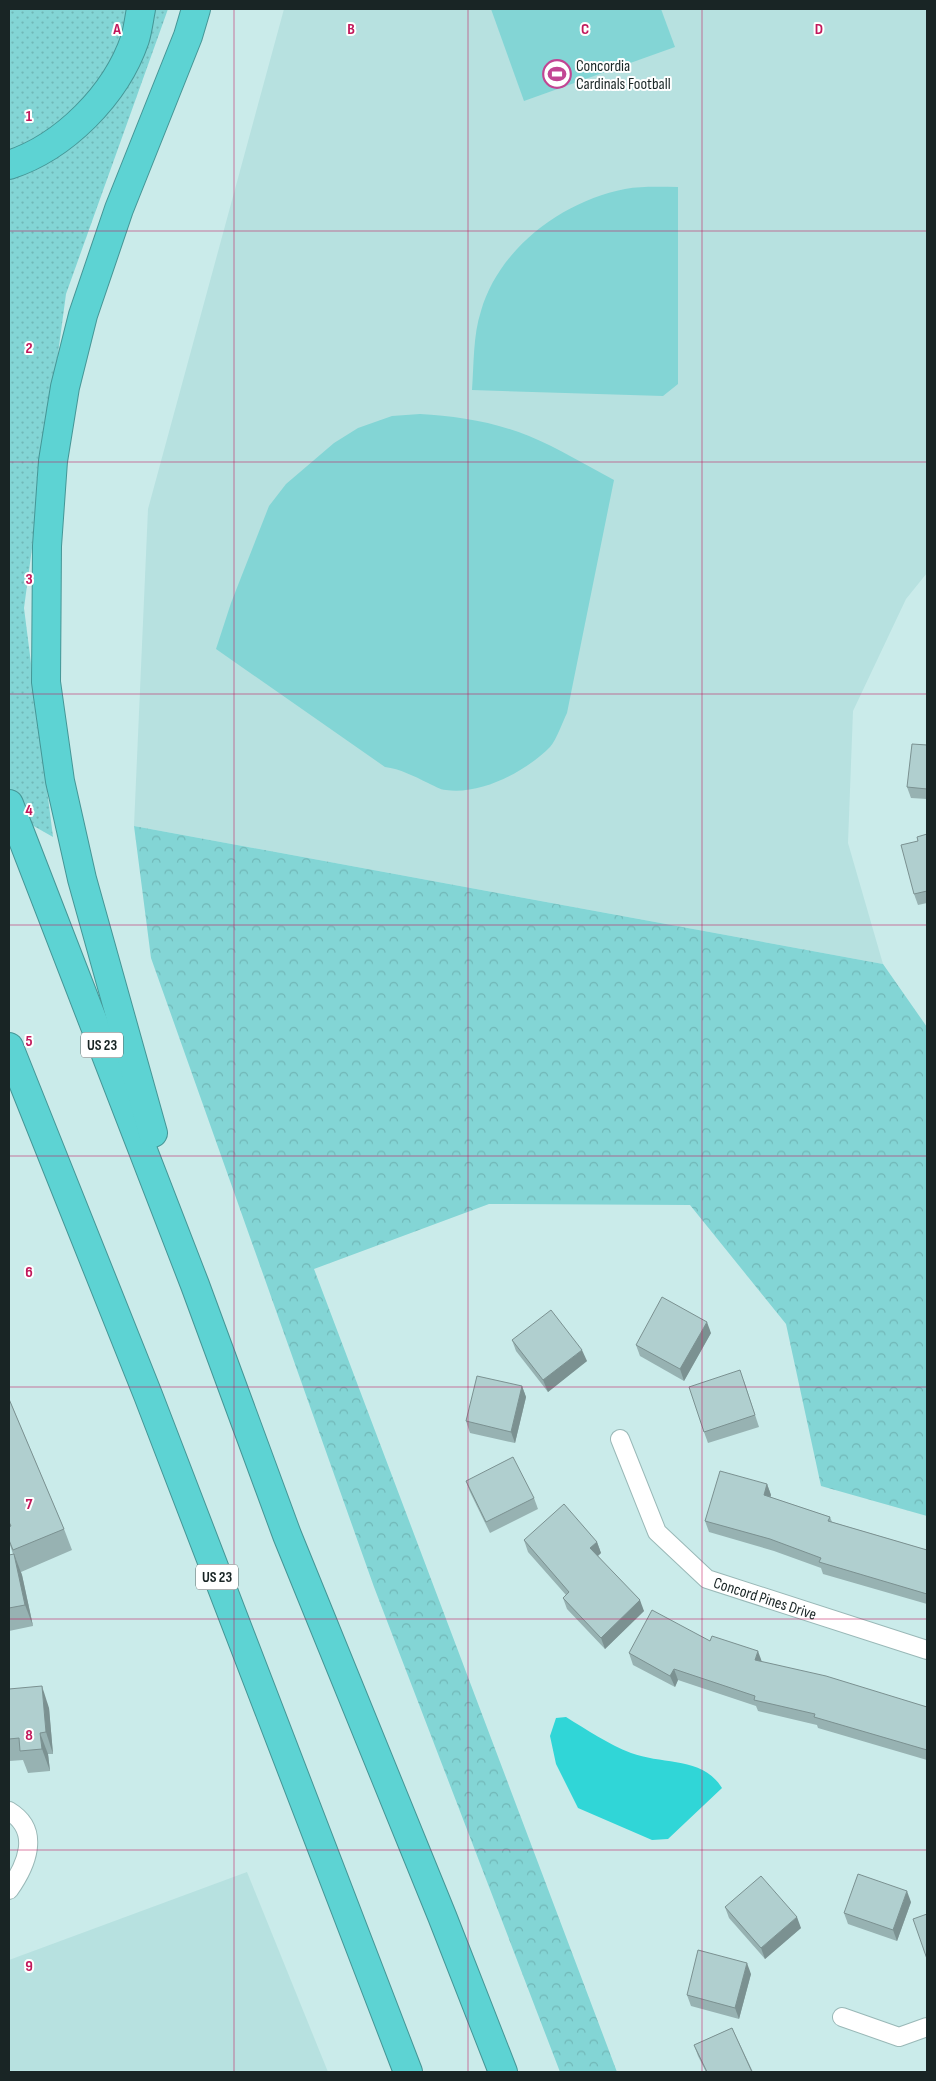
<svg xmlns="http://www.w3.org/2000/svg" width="936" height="2081" font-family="'Sofia Sans Condensed',sans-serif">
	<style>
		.built { fill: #b7e1e0 }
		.grass { fill: url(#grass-dots) }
		.forest { fill: url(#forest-crowns) }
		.green { fill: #83d5d5 }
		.water { fill: #30d6d7 }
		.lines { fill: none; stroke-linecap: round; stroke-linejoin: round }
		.street-casing { stroke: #99b8b7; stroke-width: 20 }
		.highway-casing { stroke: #459696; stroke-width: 30 }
		.street { stroke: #fff; stroke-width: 18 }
		.highway { stroke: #5dd3d3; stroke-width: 28 }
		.wall { fill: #97b2b2 }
		.shaded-wall { fill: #7b9191 }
		.building { fill: #b0cfcf; stroke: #7b9191 }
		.grid { fill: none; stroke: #c2185b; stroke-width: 1; stroke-opacity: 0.55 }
		.labels { text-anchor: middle; stroke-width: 4; stroke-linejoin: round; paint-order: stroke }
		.shield { fill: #fff; stroke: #5e6666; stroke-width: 1 }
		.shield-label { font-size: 15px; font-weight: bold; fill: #192525 }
		.poi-label { font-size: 16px; fill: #192525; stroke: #fff; text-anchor: start }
		.street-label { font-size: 16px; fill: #192525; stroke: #fff }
		.grid-label { font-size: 16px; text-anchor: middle; font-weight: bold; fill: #c2185b; stroke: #fff; stroke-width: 4; stroke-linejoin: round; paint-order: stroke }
	</style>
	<defs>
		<pattern id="grass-dots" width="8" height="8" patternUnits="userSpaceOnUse" patternTransform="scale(1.25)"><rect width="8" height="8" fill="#83d5d5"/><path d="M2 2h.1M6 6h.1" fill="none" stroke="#71b7b7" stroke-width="1.8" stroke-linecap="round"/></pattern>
		<pattern id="forest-crowns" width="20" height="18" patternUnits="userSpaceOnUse" patternTransform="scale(1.25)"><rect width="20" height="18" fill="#83d5d5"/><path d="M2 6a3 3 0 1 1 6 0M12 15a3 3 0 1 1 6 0" fill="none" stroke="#71b7b7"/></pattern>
	</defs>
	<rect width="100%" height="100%" fill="#caebea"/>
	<!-- built -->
	<g class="built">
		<path d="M284 9H927V573L906 599 853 711 848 843 883 964 134 826 148 509Z"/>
		<path d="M247 1872 328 2072H9V1960Z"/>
	</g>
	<!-- grass -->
	<path class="grass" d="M9 9H168L66 294 24 608 53 837 9 812Z"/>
	<!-- forest -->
	<path class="forest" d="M134 826 883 964 927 1027V1516L821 1486 786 1324 690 1205 489 1204 314 1269 617 2072H560L374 1587 151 958Z"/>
	<!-- green -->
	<g class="green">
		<path d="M491 9H661L675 47 524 101Z"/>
		<path d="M678 187V384L663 396 472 390C474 364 473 335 481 311 499 248 563 201 625 189 642 186 660 187 678 187Z"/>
		<path d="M420 414C456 416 495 422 529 436 558 448 586 465 614 480L567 713C562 723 557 739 550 747 525 772 481 795 446 790 440 790 433 785 428 783 414 776 400 769 385 767L216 649 231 603 269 506 286 484 334 443 358 428 392 416Z"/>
	</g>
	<!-- water -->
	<path class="water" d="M566 1717C587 1730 608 1744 631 1753 663 1765 702 1756 722 1788L668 1839 652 1840 578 1808 556 1764 550 1736 556 1718Z"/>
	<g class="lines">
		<defs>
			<g id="street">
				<path id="s1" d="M620 1439 657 1532 707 1579 927 1650"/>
				<path d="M9 1811C42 1831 26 1866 9 1890"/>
				<path d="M842 2017 899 2037 927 2027"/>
			</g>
			<g id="highway">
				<path d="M9 165C64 147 116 95 135 39 138 29 139 19 141 9"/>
				<path d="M9 804 195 1285 287 1535 442 1916 503 2072"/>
				<path d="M9 1047 148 1395 408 2072"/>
				<path d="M153 1133 82 879 60 781 46 682 47 546 53 461 65 387 83 315 119 209 188 36 196 9"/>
			</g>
		</defs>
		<!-- street casing -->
		<use href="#street" class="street-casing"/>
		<!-- highway casing -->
		<use href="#highway" class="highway-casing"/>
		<!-- street -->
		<use href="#street" class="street"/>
		<!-- highway -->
		<use href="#highway" class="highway"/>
	</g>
	<!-- wall -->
	<g class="wall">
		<path d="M927 745V799L911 798 907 787Z"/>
		<path d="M927 834V903L918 905 914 894 918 841Z"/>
		<path d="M711 1333 684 1381 640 1356 636 1345Z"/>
		<path d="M512 1340 587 1361 548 1392 516 1351Z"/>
		<path d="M744 1381 759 1427 708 1443 704 1432Z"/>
		<path d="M522 1386 526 1397 515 1443 470 1433 466 1421Z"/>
		<path d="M9 1399 64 1529 72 1550 21 1572 19 1567 22 1575 33 1626 9 1631V1555L13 1554 9 1542Z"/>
		<path d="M466 1481 534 1498 538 1509 490 1533 470 1492Z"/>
		<path d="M767 1484 771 1495 770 1497 830 1517 832 1522 927 1550V1604L823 1574 821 1568 774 1551 709 1532 705 1521Z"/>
		<path d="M524 1540 597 1542 601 1553 598 1556 644 1611 605 1649 567 1609 563 1598 566 1595 528 1552Z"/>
		<path d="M710 1641 762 1662 927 1707V1760L818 1728 817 1725 758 1711 756 1706 678 1680 675 1687 633 1665 629 1653Z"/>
		<path d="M9 1689 49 1708 53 1754H48L50 1771 28 1773 23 1760 9 1761Z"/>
		<path d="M911 1902 897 1941 848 1924 844 1913Z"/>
		<path d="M725 1907 801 1928 765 1959 729 1918Z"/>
		<path d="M751 1974 739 2019 691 2006 687 1995Z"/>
		<path d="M732 2028 753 2072H706L698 2056 694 2045Z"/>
	</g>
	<!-- shaded-wall -->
	<g class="shaded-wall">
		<path d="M707 1322 711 1333 684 1381 680 1369Z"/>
		<path d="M582 1350 587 1361 548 1392 543 1380Z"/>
		<path d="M522 1386 526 1397 515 1443 511 1432Z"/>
		<path d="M767 1484 771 1495 768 1506 764 1495Z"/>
		<path d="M597 1542 601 1553 594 1559 590 1548Z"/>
		<path d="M14 1554 22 1575 33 1626 25 1605Z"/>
		<path d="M640 1600 644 1611 605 1649 601 1638Z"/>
		<path d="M758 1651 762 1662 755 1660Z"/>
		<path d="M674 1669 678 1680 675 1687 670 1676Z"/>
		<path d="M42 1686 49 1708 53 1754 46 1732Z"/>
		<path d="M40 1733 48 1754 50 1771 42 1749Z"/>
		<path d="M907 1891 911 1902 897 1941 893 1930Z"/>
		<path d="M797 1917 801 1928 765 1959 761 1948Z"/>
		<path d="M747 1963 751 1974 739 2019 735 2008Z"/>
	</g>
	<!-- building -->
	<g class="building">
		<path d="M912 744 927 745V789L907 787Z"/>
		<path d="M927 834V891L914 894 901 845 918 841 917 837Z"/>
		<path d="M662 1297 707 1322 680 1369 636 1345Z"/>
		<path d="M551 1310 582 1350 543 1380 512 1340Z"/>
		<path d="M740 1370 755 1415 704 1432 689 1387Z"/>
		<path d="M477 1376 522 1386 511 1432 466 1421Z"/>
		<path d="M9 1399 64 1529 13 1550 9 1540V1527L11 1526 9 1522Z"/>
		<path d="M513 1457 534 1498 486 1522 466 1481Z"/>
		<path d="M720 1471 767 1484 764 1495 830 1517 828 1521 927 1550V1594L819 1562 821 1558 770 1539 705 1521Z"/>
		<path d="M564 1504 597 1542 590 1548 640 1600 601 1638 563 1598 569 1592 524 1540Z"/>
		<path d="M14 1554 25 1605 9 1608V1555Z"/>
		<path d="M652 1610 710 1641 712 1636 758 1651 755 1660 826 1676 927 1707V1750L814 1717 815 1714 754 1700 755 1696 674 1669 670 1676 629 1653Z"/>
		<path d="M42 1686 46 1732 40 1733 42 1749 20 1751 19 1738 9 1739V1689Z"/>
		<path d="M858 1874 907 1891 893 1930 844 1913Z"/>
		<path d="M761 1876 797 1917 761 1948 725 1907Z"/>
		<path d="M927 1914V1959L913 1919Z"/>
		<path d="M698 1950 747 1963 735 2008 687 1995Z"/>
		<path d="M732 2028 752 2072H707L694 2045Z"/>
	</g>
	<!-- grid -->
	<path class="grid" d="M234 9V2072M468 9V2072M702 9V2072M9 231H927M9 462H927M9 694H927M9 925H927M9 1156H927M9 1387H927M9 1619H927M9 1850H927"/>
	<!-- icons -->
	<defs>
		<symbol id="stadium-ring" viewBox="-11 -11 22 22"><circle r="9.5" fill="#fff" stroke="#c24593" stroke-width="1.5"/><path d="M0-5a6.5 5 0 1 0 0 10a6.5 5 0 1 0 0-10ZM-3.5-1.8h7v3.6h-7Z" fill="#c24593"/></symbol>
	</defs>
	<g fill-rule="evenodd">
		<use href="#stadium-ring" x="541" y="58" width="32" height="32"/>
	</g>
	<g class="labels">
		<!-- shield labels -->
		<g class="shield">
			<rect x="81" y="1032.5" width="42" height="25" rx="4"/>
			<rect x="196" y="1564.5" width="42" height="25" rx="4"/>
		</g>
		<g class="shield-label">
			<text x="102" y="1050">US 23</text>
			<text x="217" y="1582">US 23</text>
		</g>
		<!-- poi labels -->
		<g class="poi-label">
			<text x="576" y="71">Concordia<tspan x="576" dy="18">Cardinals Football</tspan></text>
		</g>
		<!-- street labels -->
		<g class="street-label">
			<text dy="6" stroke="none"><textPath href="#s1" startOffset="230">Concord Pines Drive</textPath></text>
		</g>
	</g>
	<g class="grid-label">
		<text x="117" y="34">A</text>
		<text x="351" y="34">B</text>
		<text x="585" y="34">C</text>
		<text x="819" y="34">D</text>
		<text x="29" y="121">1</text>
		<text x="29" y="353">2</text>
		<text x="29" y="584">3</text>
		<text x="29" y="815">4</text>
		<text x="29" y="1046">5</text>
		<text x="29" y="1277">6</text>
		<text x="29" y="1509">7</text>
		<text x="29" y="1740">8</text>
		<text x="29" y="1971">9</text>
	</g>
	<!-- border -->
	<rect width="936" height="2081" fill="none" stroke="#192525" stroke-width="20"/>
</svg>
